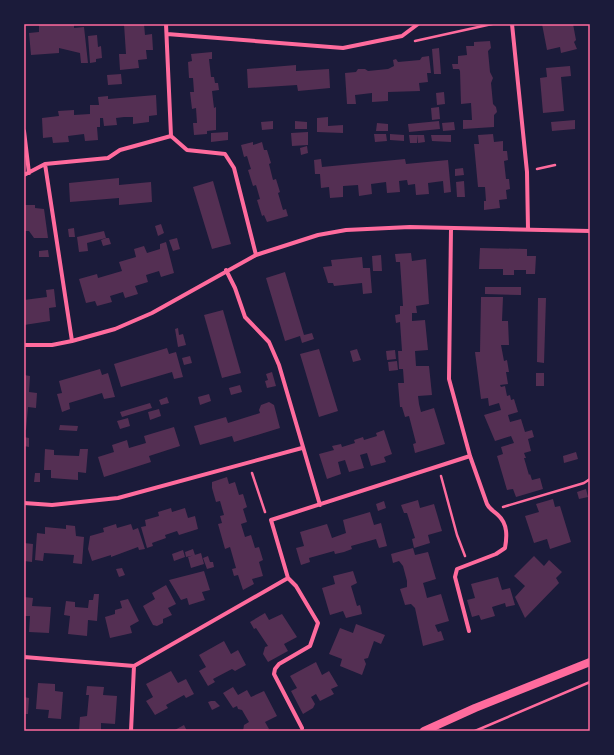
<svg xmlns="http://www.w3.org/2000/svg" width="614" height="755" viewBox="0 0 614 755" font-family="Overpass,sans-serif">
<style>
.building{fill:#542f53}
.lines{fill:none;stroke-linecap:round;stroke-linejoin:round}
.path{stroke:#ff6b9d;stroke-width:2.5}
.minor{stroke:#ff6b9d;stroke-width:4}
.secondary{stroke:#ff6b9d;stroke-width:8}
.neatline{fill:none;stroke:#ff6b9d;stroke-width:1.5}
</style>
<rect width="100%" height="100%" fill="#1b1b3a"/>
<!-- building -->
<path class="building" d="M 74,24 L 74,28 L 84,27 L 88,63 L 81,63 L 80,53 L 59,48 L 59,53 L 31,55 L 29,33 L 39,32 L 39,25 Z
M 124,24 L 144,24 L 145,35 L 152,34 L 153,50 L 146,50 L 147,59 L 138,60 L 139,68 L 120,70 L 119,54 L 126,54 Z
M 542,24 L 573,24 L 576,40 L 574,42 L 577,49 L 561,53 L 560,47 L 547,50 Z
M 97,35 L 98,47 L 101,46 L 102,58 L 96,59 L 96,62 L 90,63 L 88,36 Z
M 490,41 L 491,48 L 488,51 L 490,72 L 493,78 L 491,83 L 493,104 L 496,107 L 497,112 L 494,115 L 494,127 L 463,129 L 463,120 L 472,120 L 471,103 L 461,104 L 460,71 L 459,69 L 453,69 L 452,64 L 458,64 L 458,56 L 467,55 L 466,46 L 474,46 L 474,42 Z
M 439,48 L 441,74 L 434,74 L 432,49 Z
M 212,52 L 212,59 L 209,59 L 211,77 L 214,77 L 215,83 L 218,83 L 219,90 L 212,91 L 214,108 L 216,107 L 216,130 L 207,131 L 207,134 L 194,135 L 193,123 L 197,123 L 196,108 L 192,109 L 190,92 L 194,92 L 193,78 L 189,78 L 188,62 L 192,61 L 191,54 Z
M 429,56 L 431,73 L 427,73 L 428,82 L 419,83 L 420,91 L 388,92 L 388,101 L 372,102 L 372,93 L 355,95 L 356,104 L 347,104 L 345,73 L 356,72 L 358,69 L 365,69 L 368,71 L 388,69 L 394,66 L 393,60 L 396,59 L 398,62 L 420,60 L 422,57 Z
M 296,65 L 296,71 L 329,69 L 330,88 L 298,91 L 297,85 L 248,88 L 247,69 Z
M 570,66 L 571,76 L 561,77 L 564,111 L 543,113 L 540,78 L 547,77 L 546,68 Z
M 121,74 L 122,84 L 108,85 L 107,75 Z
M 444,92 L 445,104 L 437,105 L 436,93 Z
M 156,95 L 157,115 L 149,116 L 149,122 L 133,124 L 133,117 L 124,117 L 116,118 L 117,125 L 104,126 L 103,118 L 100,118 L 100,127 L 97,127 L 98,140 L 85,141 L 84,134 L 68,136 L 69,142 L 53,143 L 52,137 L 43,138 L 42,118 L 59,116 L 58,111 L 74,110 L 74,115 L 90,114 L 90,105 L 99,105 L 98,97 L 108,96 L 108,99 Z
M 439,107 L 440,119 L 432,120 L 431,108 Z
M 328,117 L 328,126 L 343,125 L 343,133 L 317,132 L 317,118 Z
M 575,120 L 575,129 L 552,131 L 551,122 Z
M 273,121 L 273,129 L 262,130 L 261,122 Z
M 295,121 L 307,122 L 307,129 L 295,129 Z
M 439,121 L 440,129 L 409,132 L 408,124 Z
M 454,122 L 455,130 L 443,131 L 442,123 Z
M 377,123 L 388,124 L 388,131 L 376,131 Z
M 228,132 L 228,140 L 211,142 L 211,133 Z
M 308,132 L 308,145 L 292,146 L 291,133 Z
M 374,134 L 386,134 L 387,141 L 375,142 Z
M 390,134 L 404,135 L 404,141 L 390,140 Z
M 493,134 L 494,142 L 503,141 L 503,151 L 507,151 L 508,160 L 504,161 L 506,179 L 509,179 L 510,189 L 506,190 L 507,199 L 499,200 L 500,208 L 484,210 L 484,201 L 486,201 L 485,187 L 478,187 L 474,144 L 479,144 L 478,135 Z
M 409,135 L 417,135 L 417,143 L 410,143 Z
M 417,135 L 424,135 L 425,142 L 418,143 Z
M 431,135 L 451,135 L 451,142 L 432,141 Z
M 253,142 L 253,145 L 262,142 L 264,150 L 267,150 L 271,163 L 269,164 L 273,180 L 276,179 L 280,192 L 278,193 L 283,210 L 286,209 L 288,216 L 267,222 L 264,215 L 262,216 L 257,200 L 260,199 L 256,185 L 253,186 L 248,170 L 251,169 L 249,163 L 247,156 L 244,157 L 241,145 Z
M 307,146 L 308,153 L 301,155 L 300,148 Z
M 321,159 L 322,167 L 405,159 L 406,164 L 448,160 L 451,192 L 444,193 L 443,181 L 428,183 L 429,194 L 416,195 L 415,184 L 408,185 L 407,180 L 399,181 L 400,192 L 387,193 L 386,182 L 371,184 L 372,194 L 359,196 L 358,185 L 343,186 L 343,197 L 330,198 L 329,187 L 321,188 L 320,174 L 315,174 L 314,160 Z
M 463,168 L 464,175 L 455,176 L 455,169 Z
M 119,178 L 119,185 L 151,182 L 152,202 L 119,205 L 119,198 L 70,202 L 69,183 Z
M 213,181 L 231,244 L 212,249 L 193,187 Z
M 464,181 L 465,197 L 457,197 L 456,182 Z
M 24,205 L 35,205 L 35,208 L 44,209 L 48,238 L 34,238 L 29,231 L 24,231 Z
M 161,224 L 164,233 L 158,236 L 155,226 Z
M 74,228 L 75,237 L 69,237 L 68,229 Z
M 104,231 L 106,238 L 87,243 L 88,251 L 79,252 L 77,237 Z
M 106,238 L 109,238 L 111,244 L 103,246 L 101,240 Z
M 177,238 L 180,249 L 173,251 L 169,240 Z
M 166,242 L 174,273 L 161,277 L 159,271 L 146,275 L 148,282 L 135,286 L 138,294 L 125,298 L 123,292 L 110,296 L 112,302 L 97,306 L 95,301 L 86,303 L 79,279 L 97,274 L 98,278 L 122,271 L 119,262 L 136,257 L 134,249 L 144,246 L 147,253 L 160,249 L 160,244 Z
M 480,248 L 527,249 L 527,256 L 536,256 L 535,274 L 526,274 L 526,270 L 514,270 L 514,275 L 503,275 L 503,269 L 479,269 Z
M 48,250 L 49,257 L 39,257 L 39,251 Z
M 411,253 L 412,261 L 426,259 L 429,304 L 416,306 L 417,313 L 412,313 L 412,321 L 425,320 L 428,350 L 415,351 L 416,366 L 429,366 L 432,395 L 418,396 L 419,404 L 421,412 L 434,408 L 445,444 L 415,453 L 413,444 L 416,443 L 409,416 L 405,417 L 402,407 L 400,407 L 398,383 L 404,383 L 403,369 L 399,369 L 398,351 L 402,351 L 400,322 L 396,323 L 395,315 L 400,314 L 400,306 L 403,306 L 400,262 L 396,262 L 395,254 Z
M 381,255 L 382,271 L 373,271 L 372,256 Z
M 362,257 L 363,268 L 370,268 L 372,293 L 363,294 L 362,283 L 334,286 L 333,283 L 328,283 L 323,267 L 332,266 L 331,260 Z
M 285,272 L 304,335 L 312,333 L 314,339 L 302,343 L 300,336 L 285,341 L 266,278 Z
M 485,287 L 521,287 L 521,295 L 485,294 Z
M 54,289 L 56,307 L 49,308 L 50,321 L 24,325 L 24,300 L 47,297 L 46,290 Z
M 481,297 L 503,297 L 502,321 L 508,321 L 509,345 L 501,345 L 504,361 L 507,360 L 509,372 L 506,372 L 508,384 L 500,385 L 501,387 L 505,386 L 507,396 L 510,395 L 511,400 L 514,399 L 518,412 L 508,415 L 510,422 L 521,419 L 525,432 L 532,430 L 534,437 L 528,439 L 531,451 L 524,453 L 526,458 L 524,458 L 529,475 L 530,474 L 532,480 L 540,478 L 543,489 L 516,497 L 513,489 L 507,490 L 497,456 L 503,454 L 501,447 L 514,443 L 511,436 L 495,441 L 484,415 L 501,410 L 499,403 L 489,406 L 488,398 L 481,399 L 475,352 L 480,352 Z
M 538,298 L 546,298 L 544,363 L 537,362 Z
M 223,310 L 241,373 L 222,378 L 204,315 Z
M 178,328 L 179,335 L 183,334 L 186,345 L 178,347 L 175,329 Z
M 167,348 L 169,354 L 176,352 L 183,377 L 174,379 L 172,372 L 121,387 L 114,364 Z
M 319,349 L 338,411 L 319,417 L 300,354 Z
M 357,349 L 361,360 L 353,362 L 350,351 Z
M 395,350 L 396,359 L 387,360 L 386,351 Z
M 190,356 L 192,363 L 184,365 L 182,358 Z
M 397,361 L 398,370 L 389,371 L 388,362 Z
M 100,369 L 102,375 L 108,373 L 115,397 L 104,399 L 102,393 L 69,403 L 70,409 L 62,412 L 57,394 L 62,393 L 59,381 Z
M 272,372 L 276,386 L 267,388 L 265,381 L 268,380 L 266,374 Z
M 536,373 L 544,373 L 544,386 L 536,386 Z
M 24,375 L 30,376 L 29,392 L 37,393 L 36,408 L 28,407 L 26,430 L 24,430 Z
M 240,385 L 242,392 L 231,395 L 229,388 Z
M 209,394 L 211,401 L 200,405 L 198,397 Z
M 167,397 L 169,403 L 161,405 L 159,400 Z
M 269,402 L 274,405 L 280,428 L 234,442 L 232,436 L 200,445 L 194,426 L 226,417 L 228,423 L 260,413 L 259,410 L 261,405 Z
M 150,403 L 152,408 L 122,417 L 120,412 Z
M 159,409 L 161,416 L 150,420 L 148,412 Z
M 128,418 L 130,426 L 120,429 L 117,421 Z
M 60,425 L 78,426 L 77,431 L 59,430 Z
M 174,427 L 180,446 L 149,456 L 151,462 L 104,477 L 98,457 L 114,452 L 112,445 L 127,440 L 129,448 L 146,443 L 144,436 Z
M 384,430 L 392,454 L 384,457 L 386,462 L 371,466 L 367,453 L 360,455 L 364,468 L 349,472 L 345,460 L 338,462 L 341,474 L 327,479 L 319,454 L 334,450 L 332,446 L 341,444 L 342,447 L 355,443 L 354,440 L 363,437 L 364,440 L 377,436 L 376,433 Z
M 24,437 L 29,438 L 29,447 L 24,446 Z
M 45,449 L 54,450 L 54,455 L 79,456 L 80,449 L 88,449 L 86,473 L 78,472 L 78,480 L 51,478 L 51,470 L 44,470 Z
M 576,452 L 578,459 L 564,463 L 563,456 Z
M 35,473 L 40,473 L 40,482 L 34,482 Z
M 227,477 L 229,484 L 235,482 L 239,495 L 243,494 L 247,507 L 243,509 L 247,522 L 241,524 L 245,537 L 251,535 L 255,548 L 259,547 L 263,560 L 259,562 L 263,576 L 252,579 L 254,584 L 243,590 L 238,575 L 234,576 L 232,569 L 236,568 L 230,547 L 225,549 L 218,524 L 222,523 L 220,516 L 224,515 L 220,501 L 216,502 L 212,488 L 212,482 Z
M 586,489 L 588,497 L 579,499 L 577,492 Z
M 553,499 L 555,507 L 560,506 L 571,542 L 550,549 L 547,539 L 534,543 L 525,516 L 539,512 L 536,504 Z
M 418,500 L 420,508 L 434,504 L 442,531 L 428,535 L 430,543 L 414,548 L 412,539 L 415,538 L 407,513 L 404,513 L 401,505 Z
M 384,501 L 386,508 L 378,511 L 376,504 Z
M 171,508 L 172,512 L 185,508 L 188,518 L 195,516 L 198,529 L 179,535 L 177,531 L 165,535 L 166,538 L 152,543 L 153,546 L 147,548 L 141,527 L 146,526 L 145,520 L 159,516 L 158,512 Z
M 370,512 L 374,525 L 381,523 L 387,546 L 379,548 L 376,539 L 351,546 L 352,549 L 344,552 L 335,554 L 334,551 L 309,558 L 310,562 L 301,565 L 296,548 L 304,546 L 300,532 L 327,524 L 332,538 L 346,533 L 343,520 Z
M 116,524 L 117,528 L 131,524 L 133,530 L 138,528 L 145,549 L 139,550 L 138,547 L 111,557 L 111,555 L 92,561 L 88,549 L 90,536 L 104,532 L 103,528 Z
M 66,525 L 75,526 L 76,536 L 84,537 L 82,564 L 73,563 L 74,555 L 44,553 L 43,561 L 35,560 L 37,533 L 45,534 L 45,527 L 66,529 Z
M 24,543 L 33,544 L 32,562 L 24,561 Z
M 413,548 L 415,555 L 428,552 L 436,579 L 423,583 L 425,590 L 427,598 L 441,594 L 449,621 L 435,625 L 438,632 L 441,631 L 444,640 L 423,646 L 415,608 L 411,604 L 405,605 L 400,589 L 407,587 L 407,581 L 403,566 L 399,561 L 393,563 L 391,554 Z
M 193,549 L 195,555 L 186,557 L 185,552 Z
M 183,550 L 185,557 L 174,561 L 172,554 Z
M 201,553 L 204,564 L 191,568 L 188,557 Z
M 208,556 L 210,562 L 213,562 L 214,567 L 207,569 L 203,558 Z
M 534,556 L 544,566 L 549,560 L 562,572 L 556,578 L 559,583 L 525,618 L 515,597 L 525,586 L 514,576 Z
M 122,568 L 125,575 L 119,577 L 116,569 Z
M 204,571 L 210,590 L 202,592 L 205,600 L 189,605 L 187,598 L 181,600 L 169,580 Z
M 353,571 L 357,583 L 351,586 L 357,606 L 360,605 L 362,614 L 346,618 L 343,611 L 330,615 L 322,588 L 335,584 L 333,576 Z
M 498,577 L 502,590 L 510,588 L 515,605 L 506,607 L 505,603 L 492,607 L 495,616 L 481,620 L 479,615 L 472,617 L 467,600 L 475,598 L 471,584 Z
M 166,585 L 176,604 L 168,608 L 172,615 L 163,619 L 163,623 L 157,626 L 153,625 L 143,606 L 155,599 L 152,593 Z
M 94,594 L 99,594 L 97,621 L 88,620 L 87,636 L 68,634 L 70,616 L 64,615 L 66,601 L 75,602 L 75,607 L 88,608 L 89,600 L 93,600 Z
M 24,597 L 33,598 L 32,606 L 51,607 L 49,633 L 29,632 L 30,616 L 24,616 Z
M 128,599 L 139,621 L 130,626 L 132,633 L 110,638 L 105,617 L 115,614 L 115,610 L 122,608 L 120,601 Z
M 265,613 L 269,620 L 282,614 L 297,637 L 284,644 L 288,651 L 268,662 L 263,654 L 265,647 L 268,646 L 256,628 L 254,629 L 250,622 Z
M 356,624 L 385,635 L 381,644 L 374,641 L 368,658 L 364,659 L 366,664 L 362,675 L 340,666 L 342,659 L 329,654 L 340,628 L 353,633 Z
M 224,641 L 231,654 L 238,650 L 246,665 L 235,671 L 232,669 L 213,679 L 215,682 L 208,686 L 199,671 L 206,667 L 199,655 Z
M 316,662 L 322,675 L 329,671 L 338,686 L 331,689 L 334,694 L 320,701 L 316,694 L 311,697 L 315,704 L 313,708 L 303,714 L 291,691 L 297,688 L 290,676 Z
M 171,671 L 178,683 L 186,679 L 194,694 L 186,698 L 184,695 L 166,705 L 168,708 L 155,715 L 146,701 L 153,697 L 146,684 Z
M 38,683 L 55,684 L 55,691 L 63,692 L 61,719 L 48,718 L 49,710 L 36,709 Z
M 87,686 L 104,687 L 103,695 L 117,696 L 115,724 L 101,723 L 101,731 L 79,731 L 80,717 L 87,716 L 89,695 L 86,695 Z
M 233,687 L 238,695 L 247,690 L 251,697 L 264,691 L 277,716 L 265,722 L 269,729 L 265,731 L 243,731 L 244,725 L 249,722 L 242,710 L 238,709 L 237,706 L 233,708 L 223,693 Z
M 24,697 L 29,698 L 28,714 L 24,714 Z
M 211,701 L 215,701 L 220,706 L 212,710 L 208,702 Z
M 184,725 L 187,731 L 173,731 Z"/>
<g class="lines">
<!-- path -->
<path class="path" d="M 415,41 L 492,24
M 537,169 L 555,165
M 252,473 L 265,512
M 441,476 L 457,535 L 465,556
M 503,507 L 584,483 L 590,479
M 475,731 L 590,682"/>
<!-- minor -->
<path class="minor" d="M 166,24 L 171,136 L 187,150 L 225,154 L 234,168 L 256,255
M 512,24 L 527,172 L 528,229
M 167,34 L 343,48 L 402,36 L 418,24
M 24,131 L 29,173
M 45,164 L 72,341
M 24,175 L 45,164 L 108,158 L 120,150 L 171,136
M 451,229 L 449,379 L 470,456 L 487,504 C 490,510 494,511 498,515 C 508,524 507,537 505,548 L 496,554 L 457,569 L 455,577 L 469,631
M 226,270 L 235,288 L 245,317 L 269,342 L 279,365 L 320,505
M 24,345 L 52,345 L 72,341 L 115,329 L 152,313 L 256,255 L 318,235 L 346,230 L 410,227 L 590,231
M 24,503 L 52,505 L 118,498 L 302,448
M 24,657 L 134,666 L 288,578
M 302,728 L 274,674 L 275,669 L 279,664 L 310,646 L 318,623 L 296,586 L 288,578 L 271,520 L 470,456
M 131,731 L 134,666"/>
<!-- secondary -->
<path class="secondary" d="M 424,731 L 475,708 L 590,662"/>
</g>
<!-- border -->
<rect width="614" height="755" fill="none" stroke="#1b1b3a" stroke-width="50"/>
<rect x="25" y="25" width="564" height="705" class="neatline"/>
</svg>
